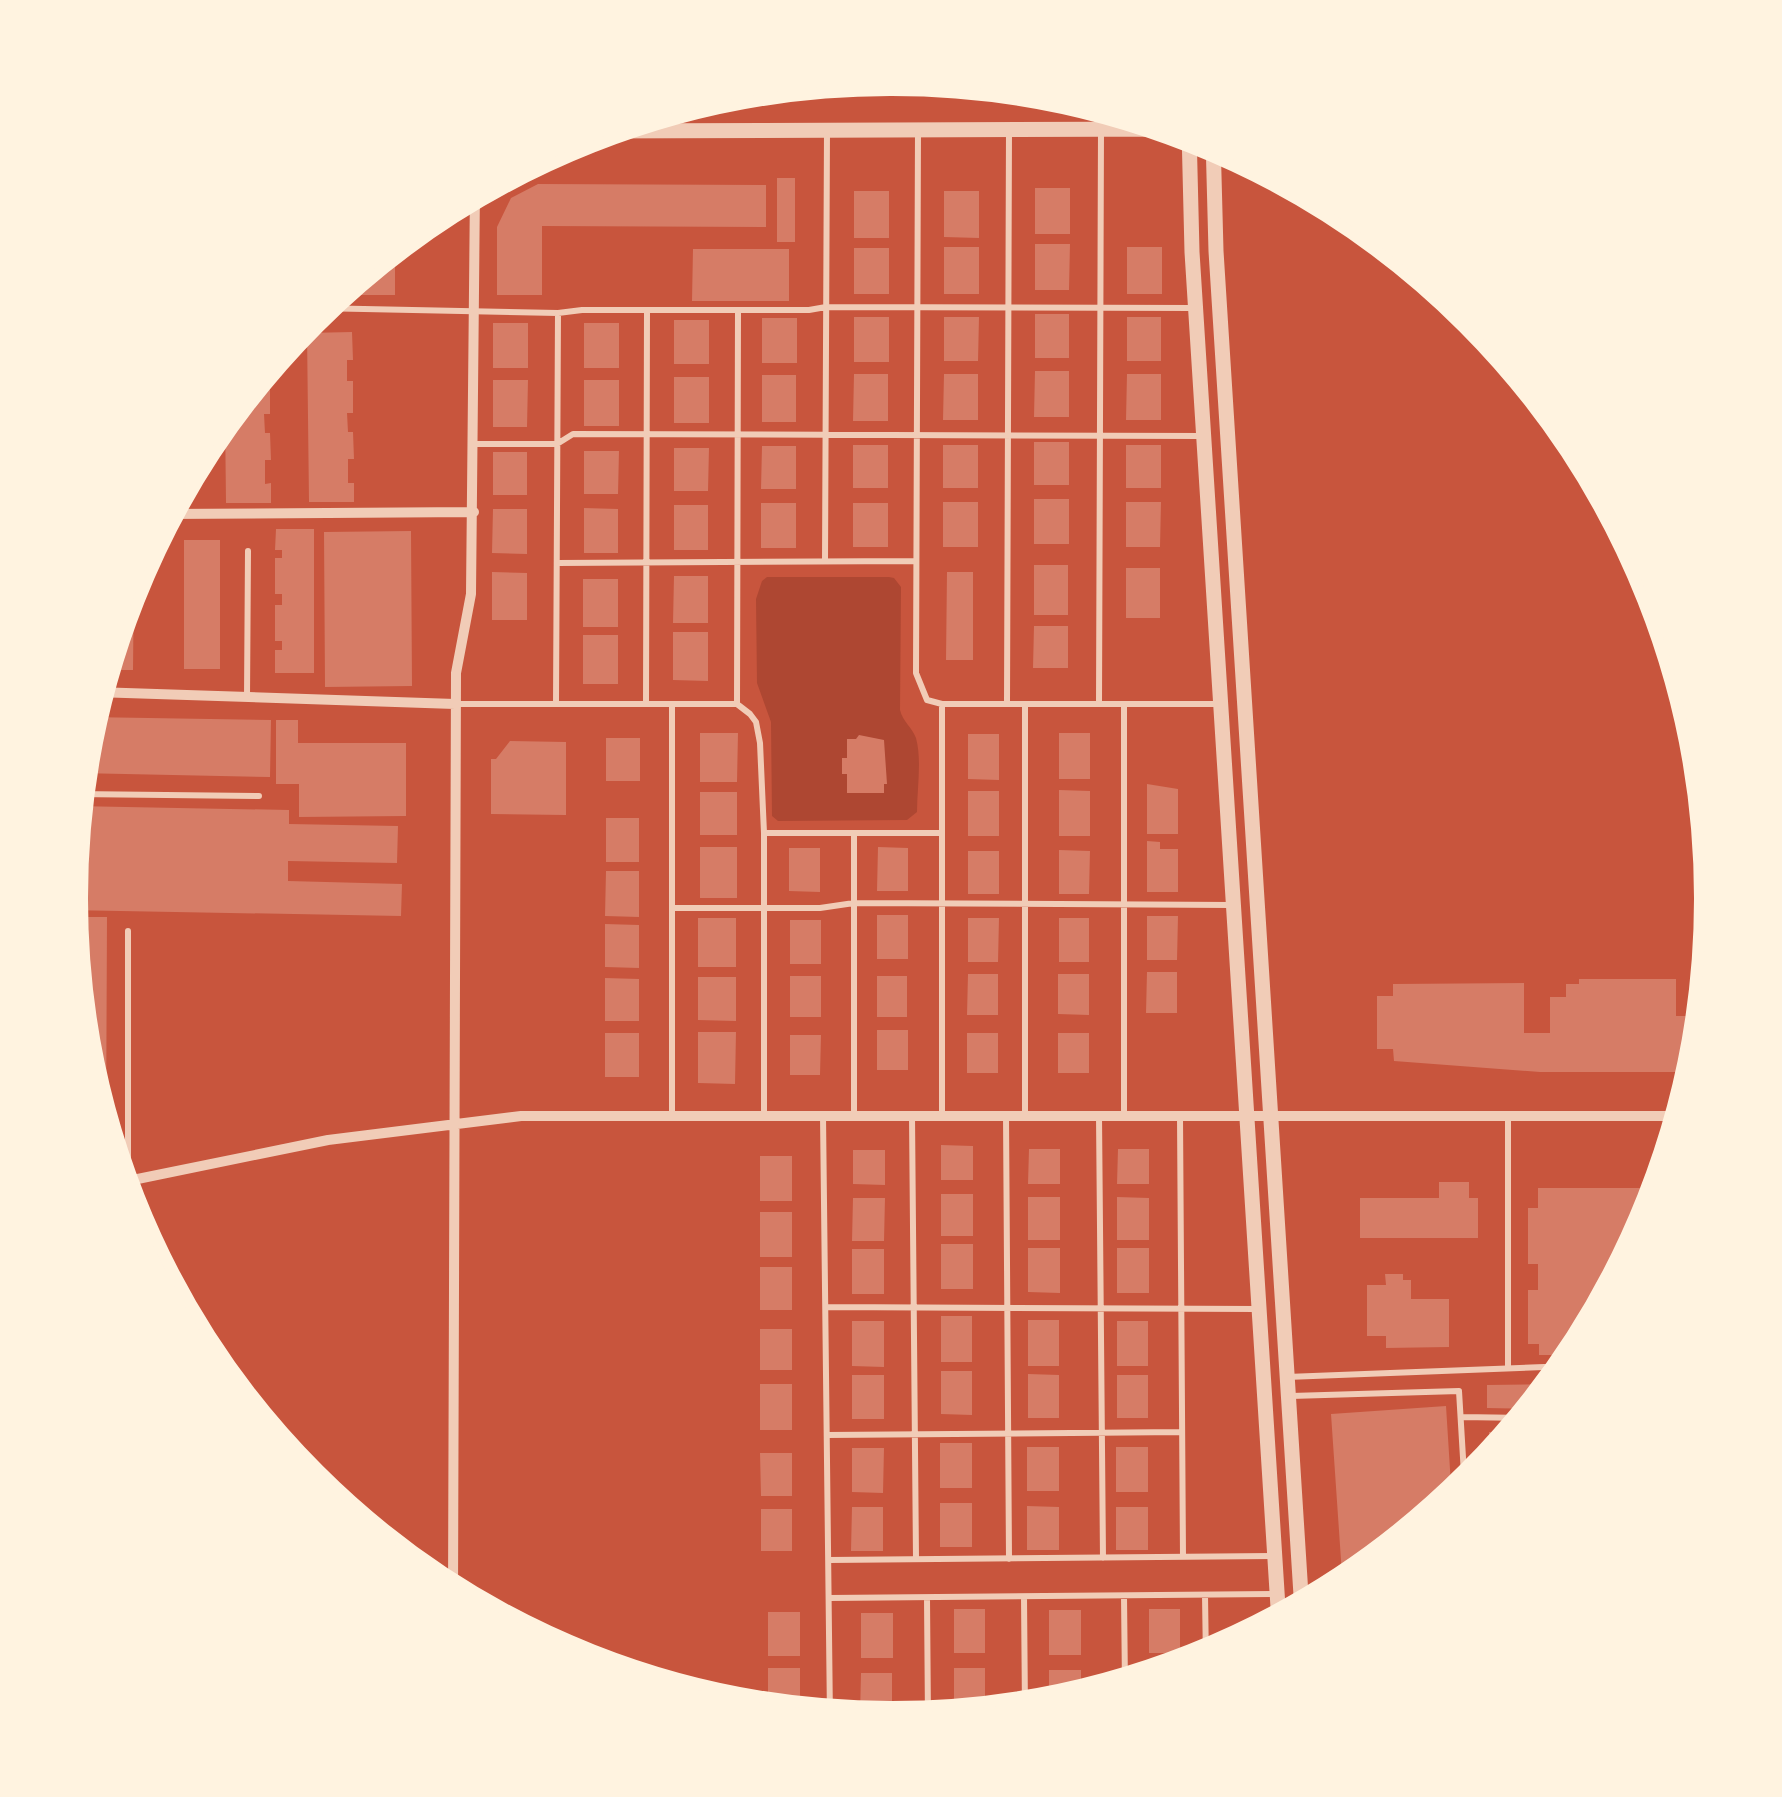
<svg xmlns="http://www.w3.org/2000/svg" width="1782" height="1797" viewBox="0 0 1782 1797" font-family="'DejaVu Sans',sans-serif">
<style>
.green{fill:#ae4732}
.building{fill:#d67c66}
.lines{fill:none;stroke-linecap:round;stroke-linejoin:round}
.service{stroke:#f1ccb7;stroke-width:6}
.minor{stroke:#f1ccb7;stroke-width:10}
.tertiary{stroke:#f1ccb7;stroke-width:15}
.rim{fill:none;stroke:#fff3e0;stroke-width:12}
</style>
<rect width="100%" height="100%" fill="#c8553d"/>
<!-- green -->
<path class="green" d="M 767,577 L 889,577 L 894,578 L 901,587 L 900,710 C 903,722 912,727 916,738 C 922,760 917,789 917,812 L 907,820 L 778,821 L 772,816 L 771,722 L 757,683 L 756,599 L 762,581 Z"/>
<!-- building -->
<path class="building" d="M 777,178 L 795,178 L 795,242 L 777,242 Z
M 538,184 L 766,185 L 766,227 L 542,226 L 542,295 L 497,295 L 497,227 L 511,198 Z
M 1035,188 L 1070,188 L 1070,234 L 1035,234 Z
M 854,191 L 889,191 L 889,238 L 854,238 Z
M 944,191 L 979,191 L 979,238 L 944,237 Z
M 395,242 L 395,295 L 331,295 L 364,268 Z
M 1035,244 L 1070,244 L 1069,290 L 1035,290 Z
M 944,247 L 979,247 L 979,294 L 944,294 Z
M 1127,247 L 1162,247 L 1162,294 L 1127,294 Z
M 854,248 L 889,248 L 889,294 L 854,294 Z
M 693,249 L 789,249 L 789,301 L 692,301 Z
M 1035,314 L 1069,314 L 1069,358 L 1035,358 Z
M 854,317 L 889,317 L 889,362 L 854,362 Z
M 944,317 L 979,317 L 978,361 L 944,361 Z
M 1127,317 L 1161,317 L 1161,361 L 1127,361 Z
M 762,318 L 797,318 L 797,363 L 762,363 Z
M 674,320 L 709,320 L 709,364 L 674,364 Z
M 493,323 L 528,323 L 528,368 L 493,368 Z
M 584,323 L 619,323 L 619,368 L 584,368 Z
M 352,332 L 353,360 L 347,360 L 347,381 L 353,381 L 353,413 L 347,413 L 348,432 L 353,432 L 354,459 L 348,459 L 348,483 L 354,483 L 354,502 L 309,502 L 307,333 Z
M 264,367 L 264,382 L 270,382 L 270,414 L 264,414 L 265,433 L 270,433 L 271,460 L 265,460 L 265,484 L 271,483 L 271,503 L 226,503 L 225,414 Z
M 1035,371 L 1069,371 L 1069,417 L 1034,417 Z
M 854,374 L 888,374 L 888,421 L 853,421 Z
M 944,374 L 978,374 L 978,420 L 943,420 Z
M 1127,374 L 1161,374 L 1161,420 L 1126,420 Z
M 762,375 L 796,375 L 796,422 L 762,422 Z
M 674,377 L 709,377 L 709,423 L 674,423 Z
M 493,380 L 528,380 L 527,427 L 493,427 Z
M 584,380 L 619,380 L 619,426 L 584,426 Z
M 1034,442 L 1069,442 L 1069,485 L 1034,485 Z
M 853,445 L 888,445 L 888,488 L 853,488 Z
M 943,445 L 978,445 L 978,488 L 943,488 Z
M 1126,445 L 1161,445 L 1161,488 L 1126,488 Z
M 762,446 L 796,446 L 796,489 L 761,489 Z
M 674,448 L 709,448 L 708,491 L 674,491 Z
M 584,451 L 619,451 L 618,494 L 584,494 Z
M 493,452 L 527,452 L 527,495 L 493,495 Z
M 188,470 L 188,501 L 172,501 Z
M 1034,499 L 1069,499 L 1069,544 L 1034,544 Z
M 943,502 L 978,502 L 978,547 L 943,547 Z
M 1126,502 L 1161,502 L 1160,547 L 1126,547 Z
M 761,503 L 796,503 L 796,548 L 761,548 Z
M 853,503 L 888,503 L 888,547 L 853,547 Z
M 674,505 L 708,505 L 708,550 L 674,550 Z
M 584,508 L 618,509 L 618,553 L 584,553 Z
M 493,509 L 527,509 L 527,554 L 492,553 Z
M 276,529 L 314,529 L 314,673 L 275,673 L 275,650 L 282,650 L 282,641 L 275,641 L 275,605 L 282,605 L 282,594 L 275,594 L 275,558 L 282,558 L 282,550 L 275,550 Z
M 411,531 L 412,686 L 325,687 L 324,532 Z
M 184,540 L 220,540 L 220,669 L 184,669 Z
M 1034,565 L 1068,565 L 1068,615 L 1034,615 Z
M 1126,568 L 1160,568 L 1160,618 L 1126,618 Z
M 134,571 L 133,670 L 101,670 L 128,582 Z
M 492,572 L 527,573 L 527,620 L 492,620 Z
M 947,572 L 973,572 L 973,660 L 946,660 Z
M 674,576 L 708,576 L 708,623 L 673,623 Z
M 583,579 L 618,579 L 618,627 L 583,627 Z
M 1034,626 L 1068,626 L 1068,668 L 1033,668 Z
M 673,632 L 708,632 L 708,681 L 673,680 Z
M 583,635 L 618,635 L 618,684 L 583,684 Z
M 87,717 L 271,720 L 270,777 L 77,773 L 81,737 Z
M 276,720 L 298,720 L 298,743 L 406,743 L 406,816 L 299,817 L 299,784 L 276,784 Z
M 700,733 L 738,733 L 737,782 L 700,782 Z
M 1059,733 L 1090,733 L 1090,779 L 1059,779 Z
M 968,734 L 999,734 L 999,780 L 968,779 Z
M 859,735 L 884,740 L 887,784 L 884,784 L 884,793 L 847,793 L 847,774 L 842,774 L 842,758 L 847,758 L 847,739 L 856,739 Z
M 606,738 L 640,738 L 640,781 L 606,781 Z
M 510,741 L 566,742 L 566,815 L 491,814 L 491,759 L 496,759 Z
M 1147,784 L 1178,789 L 1178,834 L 1147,834 Z
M 1059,790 L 1090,791 L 1090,836 L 1059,836 Z
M 968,791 L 999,791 L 999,836 L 968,836 Z
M 700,792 L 737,792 L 737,835 L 700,835 Z
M 74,806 L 289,810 L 289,824 L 398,826 L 397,863 L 288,861 L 288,881 L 402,884 L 401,916 L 66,910 Z
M 606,818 L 639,818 L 639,862 L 606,862 Z
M 1147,841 L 1160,842 L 1160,849 L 1178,849 L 1178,892 L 1147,892 Z
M 700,847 L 737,847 L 737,898 L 700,898 Z
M 878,847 L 908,848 L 908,891 L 877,891 Z
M 789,848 L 820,848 L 820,892 L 789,891 Z
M 1059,850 L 1090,851 L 1089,894 L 1059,894 Z
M 968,851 L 999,851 L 999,894 L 968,894 Z
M 606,871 L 639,871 L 639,917 L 605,916 Z
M 877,915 L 908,915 L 908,959 L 877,959 Z
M 1147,916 L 1178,916 L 1177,960 L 1147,960 Z
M 74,917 L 107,917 L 106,1142 L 81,1059 L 74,986 Z
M 698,918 L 736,918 L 736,967 L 698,967 Z
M 968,918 L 999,918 L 998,962 L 968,962 Z
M 1059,918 L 1089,918 L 1089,962 L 1059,962 Z
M 790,920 L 821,920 L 821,964 L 790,964 Z
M 605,924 L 639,925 L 639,968 L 605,967 Z
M 1147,972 L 1177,972 L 1177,1013 L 1146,1013 Z
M 968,974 L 998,974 L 998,1015 L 967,1015 Z
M 1058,974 L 1089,974 L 1089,1015 L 1058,1014 Z
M 790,976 L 821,976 L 821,1017 L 790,1017 Z
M 877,976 L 907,976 L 907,1017 L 877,1017 Z
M 698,977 L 736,977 L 736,1021 L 698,1020 Z
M 605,978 L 639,979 L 639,1021 L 605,1021 Z
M 1579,979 L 1676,979 L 1676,1016 L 1705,1016 L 1698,1072 L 1540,1072 L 1394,1061 L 1393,1049 L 1377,1049 L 1377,996 L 1393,996 L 1393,984 L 1524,983 L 1524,1033 L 1550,1033 L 1550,997 L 1566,997 L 1566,984 L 1579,984 Z
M 877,1030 L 908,1030 L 908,1070 L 877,1070 Z
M 698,1032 L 736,1032 L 735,1084 L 698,1083 Z
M 605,1033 L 639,1033 L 639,1077 L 605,1077 Z
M 967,1033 L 998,1033 L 998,1073 L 967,1073 Z
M 1058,1033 L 1089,1033 L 1089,1073 L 1058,1073 Z
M 790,1035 L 821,1035 L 820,1075 L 790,1075 Z
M 941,1145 L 973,1146 L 973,1180 L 941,1180 Z
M 1029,1149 L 1060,1149 L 1060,1184 L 1028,1184 Z
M 1118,1149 L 1149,1149 L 1149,1184 L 1117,1184 Z
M 853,1150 L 885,1150 L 885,1185 L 853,1184 Z
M 760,1156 L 792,1156 L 792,1201 L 760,1201 Z
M 1439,1182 L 1469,1182 L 1469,1198 L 1478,1198 L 1478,1238 L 1360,1238 L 1360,1198 L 1439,1198 Z
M 1538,1188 L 1662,1188 L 1654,1215 L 1586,1342 L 1562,1345 L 1562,1355 L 1539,1355 L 1539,1344 L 1528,1344 L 1528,1290 L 1538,1290 L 1538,1264 L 1528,1264 L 1528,1208 L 1538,1208 Z
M 941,1194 L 973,1194 L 973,1236 L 941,1236 Z
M 1028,1197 L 1060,1197 L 1060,1240 L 1028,1240 Z
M 1117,1197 L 1149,1198 L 1149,1240 L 1117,1240 Z
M 853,1198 L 885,1198 L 884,1241 L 852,1241 Z
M 760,1212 L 792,1212 L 792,1257 L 760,1257 Z
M 941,1244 L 973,1244 L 973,1289 L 941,1289 Z
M 1028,1248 L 1060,1248 L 1060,1293 L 1028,1292 Z
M 1117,1248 L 1149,1248 L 1149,1293 L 1117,1293 Z
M 852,1249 L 884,1249 L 884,1294 L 852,1294 Z
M 760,1267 L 792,1267 L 792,1310 L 760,1310 Z
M 1385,1274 L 1403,1274 L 1403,1280 L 1411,1280 L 1411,1299 L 1449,1299 L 1449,1347 L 1386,1348 L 1386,1336 L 1367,1336 L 1367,1285 L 1386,1285 Z
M 941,1316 L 972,1316 L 972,1362 L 941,1362 Z
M 1028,1320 L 1059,1320 L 1059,1366 L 1028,1366 Z
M 852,1321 L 884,1321 L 884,1367 L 852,1366 Z
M 1117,1321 L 1148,1321 L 1148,1366 L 1117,1366 Z
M 760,1329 L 792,1329 L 792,1370 L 760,1370 Z
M 941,1371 L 972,1371 L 972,1415 L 941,1414 Z
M 1028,1374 L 1059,1375 L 1059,1418 L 1028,1418 Z
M 852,1375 L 884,1375 L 884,1419 L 852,1419 Z
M 1117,1375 L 1148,1375 L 1148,1418 L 1117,1418 Z
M 760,1384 L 792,1384 L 792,1430 L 760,1430 Z
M 1556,1384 L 1536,1409 L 1487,1408 L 1487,1385 Z
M 1446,1406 L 1452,1501 L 1343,1589 L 1331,1414 Z
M 1489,1432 L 1516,1432 L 1489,1466 Z
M 940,1443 L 972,1443 L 972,1488 L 940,1488 Z
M 1027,1447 L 1059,1447 L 1059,1491 L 1027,1491 Z
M 1116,1447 L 1148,1447 L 1148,1492 L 1116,1492 Z
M 852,1448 L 884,1448 L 883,1493 L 852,1492 Z
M 760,1453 L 792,1453 L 792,1496 L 761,1496 Z
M 940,1503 L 972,1503 L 972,1547 L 940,1547 Z
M 1027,1506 L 1059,1507 L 1059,1550 L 1027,1550 Z
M 852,1507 L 883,1507 L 883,1551 L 851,1551 Z
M 1116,1507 L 1148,1507 L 1148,1550 L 1116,1550 Z
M 761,1509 L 792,1509 L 792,1551 L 761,1551 Z
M 954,1609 L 985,1609 L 985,1653 L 954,1653 Z
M 1149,1609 L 1180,1609 L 1180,1653 L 1149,1653 Z
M 1049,1610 L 1081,1610 L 1081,1655 L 1049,1655 Z
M 768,1612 L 800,1612 L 800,1656 L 768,1656 Z
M 861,1613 L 893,1613 L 893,1658 L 861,1658 Z
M 768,1668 L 800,1668 L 800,1710 L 768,1710 Z
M 954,1668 L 985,1668 L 985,1712 L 954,1712 Z
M 1149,1668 L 1181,1669 L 1149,1679 Z
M 1049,1670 L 1081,1670 L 1081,1700 L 1049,1709 Z
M 861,1673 L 892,1673 L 892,1717 L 860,1716 Z"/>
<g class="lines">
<!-- service -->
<path class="service" d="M 918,131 L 916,673 L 927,700 L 942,704 L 1217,704
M 315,308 L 558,313 L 582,310 L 809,310 L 826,307 L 1194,308
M 474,444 L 557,444 L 573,434 L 1203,436
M 825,561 L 827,131
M 557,563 L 916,561
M 247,697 L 248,551
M 455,704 L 737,704 L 750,714 L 756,722 L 760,743 L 764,833 L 764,1115
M 556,704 L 558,313
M 646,704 L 647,310
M 672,704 L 672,1116
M 737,704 L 738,311
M 942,704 L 942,1115
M 1007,704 L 1009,130
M 1025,704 L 1025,1114
M 1099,704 L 1101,130
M 1124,704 L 1124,1115
M 75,794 L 259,796
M 764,833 L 942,833
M 854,833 L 854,1115
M 672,908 L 820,908 L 854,903 L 1231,905
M 1006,1115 L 1009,1559
M 823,1116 L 830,1719
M 912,1116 L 916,1559
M 1099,1116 L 1103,1558
M 1508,1116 L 1508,1368
M 1180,1117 L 1183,1557
M 128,1181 L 128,931
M 826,1307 L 1257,1309
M 1287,1377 L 1571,1366
M 1291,1396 L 1459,1391 L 1465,1491
M 1461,1417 L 1528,1418
M 827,1435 L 1182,1432
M 829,1560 L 1273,1556
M 1205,1595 L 1206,1662
M 1124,1596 L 1125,1687
M 1024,1597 L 1025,1711
M 829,1598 L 1277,1594
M 927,1598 L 928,1721"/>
<!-- minor -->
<path class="minor" d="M 164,514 L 474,512
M 95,692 L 455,704
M 118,1183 L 328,1140 L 521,1116 L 1684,1116
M 453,1596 L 456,673 L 471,594 L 475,189"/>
<!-- tertiary -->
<path class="tertiary" d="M 809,81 L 965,80
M 1189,130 L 1192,252 L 1279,1623
M 589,131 L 1185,129
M 1213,138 L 1216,251 L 1302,1611"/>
</g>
<!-- crop -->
<path d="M0 0H1782V1797H0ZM890 90H892A808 808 0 0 1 1700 898V899A808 808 0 0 1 892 1707H890A808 808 0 0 1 82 899V898A808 808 0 0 1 890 90Z" fill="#fff3e0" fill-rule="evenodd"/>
<path class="rim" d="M890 90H892A808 808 0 0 1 1700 898V899A808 808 0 0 1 892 1707H890A808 808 0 0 1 82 899V898A808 808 0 0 1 890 90Z"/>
</svg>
